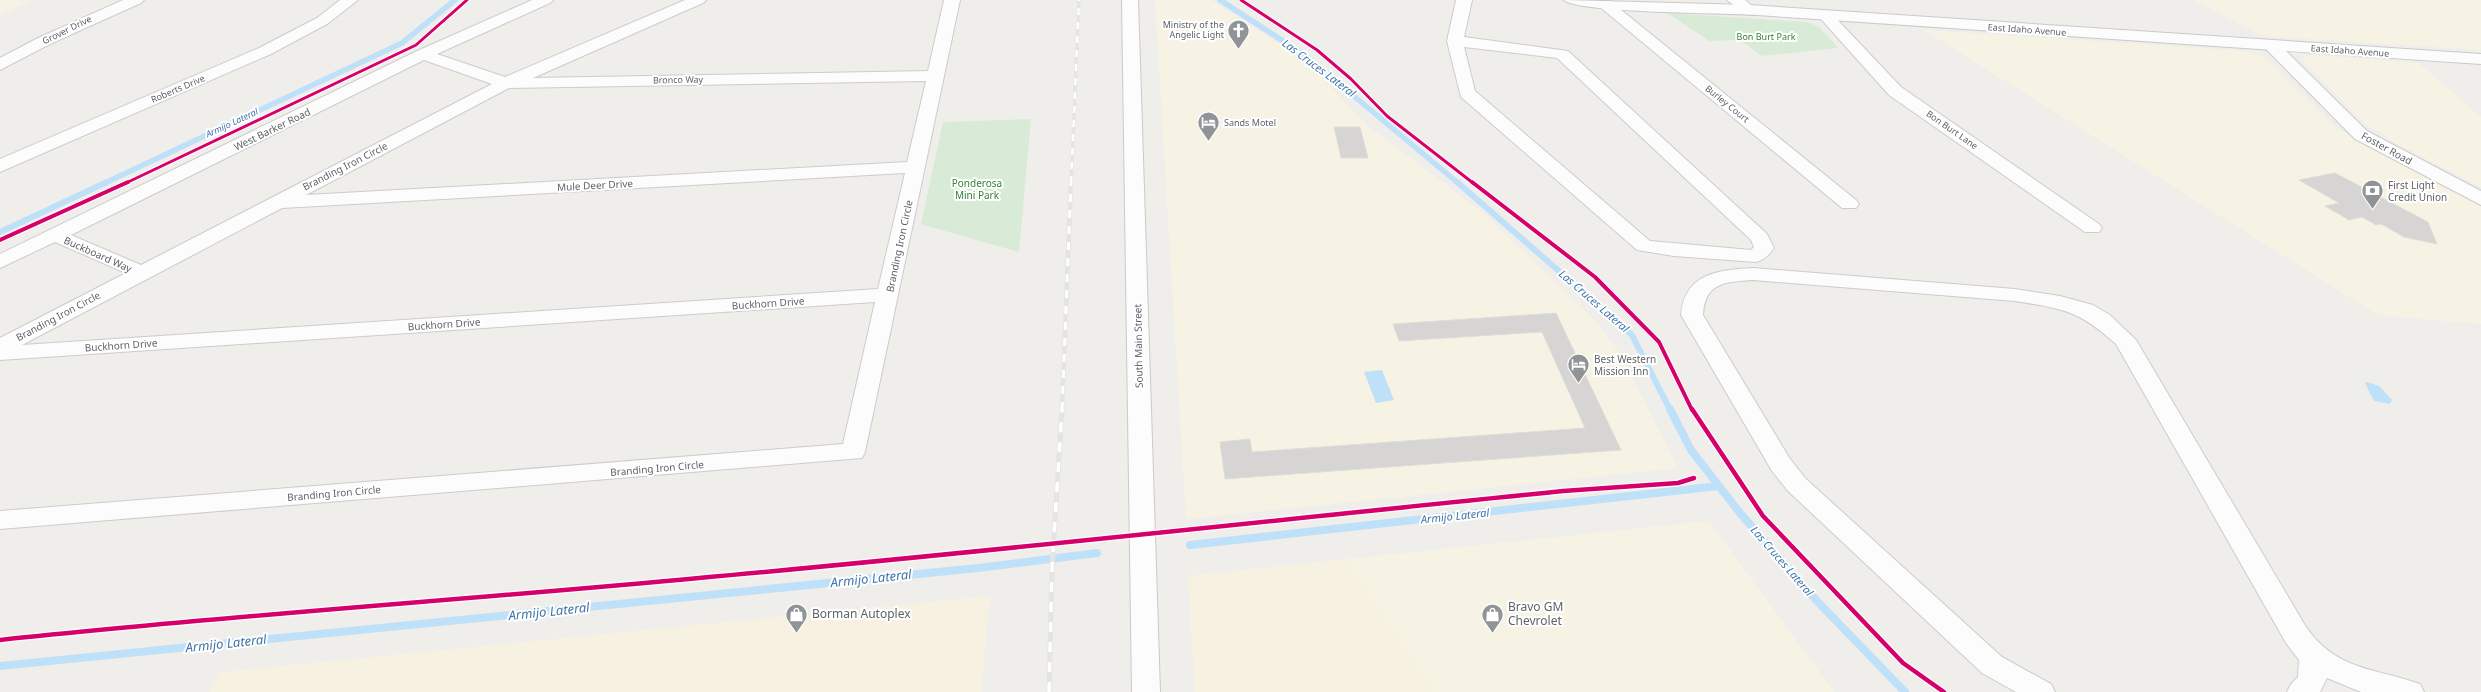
<svg xmlns="http://www.w3.org/2000/svg" width="2481" height="692" viewBox="0 0 2481 692" font-family="'Noto Sans',sans-serif">
<style>
.commercial{fill:#f7f3e4}
.green{fill:#d8ebd6}
.sand{fill:#f6f1e1}
.water{fill:#bfe0f9}
.lines{fill:none;stroke-linecap:round;stroke-linejoin:round}
.stream-far2{stroke:#bfe0f9;stroke-width:5.5}
.stream-far1{stroke:#bfe0f9;stroke-width:6}
.stream{stroke:#bfe0f9;stroke-width:8}
.building{fill:#d6d5d3;stroke:#deddd9}
.street-casing{stroke:#cbcccc;stroke-width:2}
.secondary-casing{stroke:#cacacb;stroke-width:2}
.street{fill:#fdfcfc;fill-rule:evenodd}
.secondary{fill:#fdfcfc;fill-rule:evenodd}
.rail-far2-casing{stroke:#e4e4e4;stroke-width:3.5}
.rail-far1-casing{stroke:#e4e4e4;stroke-width:4.5}
.rail-casing{stroke:#e4e4e4;stroke-width:5}
.rail-far2{stroke:#fff;stroke-width:2.5;stroke-dasharray:7;stroke-linecap:butt}
.rail-far1{stroke:#fff;stroke-width:3;stroke-dasharray:8;stroke-linecap:butt}
.rail{stroke:#fff;stroke-width:3.5;stroke-dasharray:10;stroke-linecap:butt}
.cycleway-far2-casing{stroke:#fff;stroke-width:5}
.cycleway-far1-casing{stroke:#fff;stroke-width:6}
.cycleway-casing{stroke:#fff;stroke-width:7}
.cycleway-far2{stroke:#d6006c;stroke-width:3}
.cycleway-far1{stroke:#d6006c;stroke-width:4}
.cycleway{stroke:#d6006c;stroke-width:4.5}
.labels{text-anchor:middle;stroke-width:4;stroke-linejoin:round;paint-order:stroke}
.far-poi-label{font-size:9px;fill:#5f6368;stroke:#fff;text-anchor:end}
.far-street-label{font-size:9px;fill:#5f6368;stroke:#fff}
.far-park-label{font-size:9px;fill:#348238;stroke:#fff}
.far-water-label{font-size:9px;font-style:italic;fill:#4174aa;stroke:#fff}
.street-label{font-size:10px;fill:#5f6368;stroke:#fff}
.park-label{font-size:10px;fill:#348238;stroke:#fff}
.poi-label{font-size:10px;fill:#5f6368;stroke:#fff;text-anchor:start}
.water-label{font-size:11px;font-style:italic;fill:#4174aa;stroke:#fff}
.near-poi-label{font-size:12px;fill:#5f6368;stroke:#fff;text-anchor:start}
.near-water-label{font-size:13px;font-style:italic;fill:#4174aa;stroke:#fff}
</style>
<rect width="100%" height="100%" fill="#efeeea"/>
<!-- commercial -->
<path class="commercial" d="M 0,0 L 34,0 L 0,15 Z
M 1155,0 L 1211,0 L 1308,63 L 1368,126 L 1488,217 L 1599,325 L 1621,355 L 1678,468 L 1186,519 Z
M 2193,0 L 2481,0 L 2481,50 L 2263,36 Z
M 1924,30 L 2244,51 L 2266,58 L 2337,129 L 2481,207 L 2481,324 L 2378,315 Z
M 2313,55 L 2418,63 L 2481,117 L 2481,187 L 2394,142 L 2366,124 L 2304,62 L 2302,58 L 2305,56 Z
M 1709,521 L 1834,692 L 1195,692 L 1188,576 Z"/>
<!-- green -->
<path class="green" d="M 1667,13 L 1807,22 L 1819,27 L 1838,48 L 1762,56 L 1740,40 L 1709,41 Z
M 1031,119 L 1019,252 L 921,224 L 943,122 Z"/>
<!-- sand -->
<path class="sand" d="M 1348,559 L 1436,692 L 1195,692 L 1188,576 Z
M 990,596 L 981,692 L 209,692 L 221,672 Z"/>
<!-- water -->
<path class="water" d="M 1382,370 L 1394,400 L 1376,403 L 1364,372 Z
M 2367,382 L 2379,386 L 2392,400 L 2390,404 L 2374,401 L 2365,383 Z"/>
<g class="lines">
<!-- stream-far2 -->
<path class="stream-far2" d="M 1220,0 L 1306,56 L 1458,183
M 105,183 L 402,43 L 455,0"/>
<!-- stream-far1 -->
<path class="stream-far1" d="M 1457,182 L 1632,335 L 1670,410
M 0,232 L 107,182"/>
<!-- stream -->
<path class="stream" d="M 1670,409 L 1691,450 L 1740,513 L 1816,600 L 1905,692
M 1190,545 L 1719,486
M 0,666 L 978,568 L 1097,553"/>
</g>
<!-- building -->
<path class="building" d="M 1334,127 L 1360,127 L 1368,158 L 1341,158 Z
M 2335,173 L 2428,222 L 2437,244 L 2404,237 L 2381,224 L 2376,225 L 2362,217 L 2349,220 L 2325,206 L 2339,203 L 2299,180 Z
M 1556,313 L 1621,450 L 1225,479 L 1220,442 L 1250,439 L 1252,452 L 1585,428 L 1542,332 L 1399,341 L 1393,324 Z"/>
<g class="lines">
<defs>
<path id="street" d="M 123,0 L 144,0 L 141,3 L 50,44 L 0,70 L 0,58 L 38,38 Z
M 340,0 L 358,0 L 327,24 L 271,54 L 0,172 L 0,159 L 259,48 L 317,18 Z
M 532,0 L 553,0 L 550,3 L 437,54 L 505,77 L 685,0 L 706,0 L 703,3 L 533,78 L 928,71 L 944,0 L 960,0 L 865,452 L 862,458 L 0,529 L 0,511 L 843,444 L 875,302 L 0,360 L 0,338 L 126,273 L 55,242 L 0,268 L 0,254 L 417,51 ZM 424,60 L 492,84 L 141,265 L 71,235 ZM 926,81 L 907,162 L 306,195 L 509,88 ZM 905,173 L 878,289 L 22,345 L 282,208 Z
M 1456,0 L 1472,0 L 1464,37 L 1568,51 L 1767,234 L 1774,248 C 1769,255 1764,260 1756,262 L 1674,256 L 1637,250 L 1461,97 L 1447,41 ZM 1464,47 L 1557,58 L 1751,240 L 1754,247 L 1751,250 L 1650,241 L 1475,91 Z
M 1727,0 L 1745,0 L 1757,10 L 1749,15 L 1744,13 Z
M 1600,1 L 1610,1 L 1856,200 L 1859,204 L 1856,208 L 1842,208 L 1600,7 L 1597,4 Z
M 1826,11 L 1831,13 L 1901,87 L 2099,224 L 2102,228 L 2099,232 L 2085,232 L 1889,95 L 1821,19 L 1818,16 Z
M 2272,41 L 2278,43 L 2367,131 L 2481,191 L 2481,205 L 2355,139 L 2266,49 L 2264,46 L 2266,43 Z
M 1753,268 L 2015,289 L 2060,296 L 2093,305 L 2110,315 L 2136,340 L 2306,627 C 2337,671 2375,668 2420,684 L 2424,692 L 2361,692 L 2327,678 L 2320,692 L 2287,692 L 2291,684 L 2298,677 L 2299,660 L 2286,643 L 2116,344 C 2078,310 2064,309 2015,301 L 1753,280 C 1725,282 1705,282 1703,315 L 1790,459 L 1806,479 L 2002,657 L 2051,684 L 2055,692 L 2016,692 L 1982,673 L 1788,491 L 1772,471 L 1681,315 C 1685,273 1718,270 1753,268 Z"/>
<path id="secondary" d="M 1122,0 L 1138,0 L 1160,692 L 1132,692 Z
M 1564,0 L 1749,5 L 2481,54 L 2481,64 C 2240,48 1998,31 1757,15 C 1729,13 1576,13 1564,0 Z"/>
</defs>
<!-- street casing -->
<use href="#street" class="street-casing"/>
<!-- secondary casing -->
<use href="#secondary" class="secondary-casing"/>
<!-- street -->
<use href="#street" class="street"/>
<!-- secondary -->
<use href="#secondary" class="secondary"/>
<defs>
<path id="rail-far2" d="M 1071,183 L 1079,0"/>
<path id="rail-far1" d="M 1062,410 L 1071,182"/>
<path id="rail" d="M 1049,692 L 1052,568 L 1062,409"/>
</defs>
<!-- rail-far2 casing -->
<use href="#rail-far2" class="rail-far2-casing"/>
<!-- rail-far1 casing -->
<use href="#rail-far1" class="rail-far1-casing"/>
<!-- rail casing -->
<use href="#rail" class="rail-casing"/>
<!-- rail-far2 -->
<use href="#rail-far2" class="rail-far2"/>
<!-- rail-far1 -->
<use href="#rail-far1" class="rail-far1"/>
<!-- rail -->
<use href="#rail" class="rail"/>
<defs>
<path id="cycleway-far2" d="M 1241,0 L 1317,50 L 1351,79 L 1387,116 L 1473,183
M 126,183 L 416,45 L 467,0"/>
<path id="cycleway-far1" d="M 1472,182 L 1595,277 L 1659,342 L 1692,410
M 0,240 L 128,182"/>
<path id="cycleway" d="M 1692,409 L 1763,516 L 1903,663 L 1944,692
M 0,640 C 233,615 466,600 699,578 C 988,552 1275,520 1563,491 L 1678,483 L 1694,478"/>
</defs>
<!-- cycleway-far2 casing -->
<use href="#cycleway-far2" class="cycleway-far2-casing"/>
<!-- cycleway-far1 casing -->
<use href="#cycleway-far1" class="cycleway-far1-casing"/>
<!-- cycleway casing -->
<use href="#cycleway" class="cycleway-casing"/>
<!-- cycleway-far2 -->
<use href="#cycleway-far2" class="cycleway-far2"/>
<!-- cycleway-far1 -->
<use href="#cycleway-far1" class="cycleway-far1"/>
<!-- cycleway -->
<use href="#cycleway" class="cycleway"/>
</g>
<!-- icons -->
<defs>
<symbol id="church-pin" viewBox="-11 -11 22 30"><path d="M0 17L-7.5 6A9.5 9.5 0 1 1 7.5 6Z" fill="#919496" stroke="#fff"/><path d="M-1.2-6h2.4v3.5h3.3v2.4h-3.3V6h-2.4V-.1h-3.3v-2.4h3.3Z" fill="#fff"/></symbol>
<symbol id="hotel-pin" viewBox="-11 -11 22 30"><path d="M0 17L-7.5 6A9.5 9.5 0 1 1 7.5 6Z" fill="#919496" stroke="#fff"/><path d="M-6-4.5h1.5V1H6V5H4.5V3h-9V5H-6ZM-4 0a1.8 1.8 0 1 1 3.6 0ZM.5 0V-2.5h3Q6-2.5 6 0Z" fill="#fff"/></symbol>
<symbol id="bank-pin" viewBox="-11 -11 22 30"><path d="M0 17L-7.5 6A9.5 9.5 0 1 1 7.5 6Z" fill="#919496" stroke="#fff"/><path d="M-6-4H6V4H-6ZM0-2.3a2.3 2.3 0 1 0 0 4.6a2.3 2.3 0 1 0 0-4.6Z" fill="#fff"/></symbol>
<symbol id="shop-pin" viewBox="-11 -11 22 30"><path d="M0 17L-7.5 6A9.5 9.5 0 1 1 7.5 6Z" fill="#919496" stroke="#fff"/><path d="M-5-2.5h2.3a2.7 3.5 0 0 1 5.4 0H5L5.5 6h-11ZM-1.5-2.5h3a1.5 2.3 0 0 0-3 0Z" fill="#fff"/></symbol>
</defs>
<g fill-rule="evenodd">
<use href="#church-pin" x="1226" y="18" width="25" height="34"/>
<use href="#hotel-pin" x="1196" y="110" width="25" height="34"/>
<use href="#bank-pin" x="2360" y="178" width="25" height="34"/>
<use href="#hotel-pin" x="1566" y="352" width="25" height="34"/>
<use href="#shop-pin" x="784" y="602" width="25" height="34"/>
<use href="#shop-pin" x="1480" y="602" width="25" height="34"/>
</g>
<g class="labels">
<!-- far-poi labels -->
<g class="far-poi-label">
<text x="1224" y="28">Ministry of the<tspan x="1224" dy="10">Angelic Light</tspan></text>
<text x="1224" y="126" text-anchor="start">Sands Motel</text>
</g>
<!-- far-street labels -->
<g class="far-street-label">
<text transform="translate(67 30) rotate(-26)" y="3">Grover Drive</text>
<text transform="translate(2027 30) rotate(4)" y="3">East Idaho Avenue</text>
<text transform="translate(2350 51) rotate(4)" y="3">East Idaho Avenue</text>
<text transform="translate(678 80) rotate(-1)" y="3">Bronco Way</text>
<text transform="translate(178 89) rotate(-23)" y="3">Roberts Drive</text>
<text transform="translate(1727 104) rotate(39)" y="3">Burley Court</text>
<text transform="translate(1952 130) rotate(35)" y="3">Bon Burt Lane</text>
</g>
<!-- far-park labels -->
<g class="far-park-label">
<text x="1766" y="40">Bon Burt Park</text>
</g>
<!-- far-water labels -->
<g class="far-water-label">
<text transform="translate(232 123) rotate(-25)" y="3">Armijo Lateral</text>
</g>
<!-- street labels -->
<g class="street-label">
<text transform="translate(272 129) rotate(-26)" y="4">West Barker Road</text>
<text transform="translate(2387 148) rotate(29)" y="4">Foster Road</text>
<text transform="translate(345 166) rotate(-27)" y="4">Branding Iron Circle</text>
<text transform="translate(595 185) rotate(-3)" y="4">Mule Deer Drive</text>
<text transform="translate(899 246) rotate(-78)" y="4">Branding Iron Circle</text>
<text transform="translate(98 254) rotate(24)" y="4">Buckboard Way</text>
<text transform="translate(768 303) rotate(-4)" y="4">Buckhorn Drive</text>
<text transform="translate(58 316) rotate(-28)" y="4">Branding Iron Circle</text>
<text transform="translate(444 324) rotate(-4)" y="4">Buckhorn Drive</text>
<text transform="translate(121 345) rotate(-4)" y="4">Buckhorn Drive</text>
<text transform="translate(1138 346) rotate(-91)" y="4">South Main Street</text>
<text transform="translate(657 468) rotate(-5)" y="4">Branding Iron Circle</text>
<text transform="translate(334 493) rotate(-5)" y="4">Branding Iron Circle</text>
</g>
<!-- park labels -->
<g class="park-label">
<text x="977" y="187">Ponderosa<tspan x="977" dy="12">Mini Park</tspan></text>
</g>
<!-- poi labels -->
<g class="poi-label">
<text x="2388" y="189">First Light<tspan x="2388" dy="12">Credit Union</tspan></text>
<text x="1594" y="363">Best Western<tspan x="1594" dy="12">Mission Inn</tspan></text>
</g>
<!-- water labels -->
<g class="water-label">
<text transform="translate(1319 68) rotate(37)" y="4">Las Cruces Lateral</text>
<text transform="translate(1594 301) rotate(41)" y="4">Las Cruces Lateral</text>
<text transform="translate(1455 516) rotate(-6)" y="4">Armijo Lateral</text>
<text transform="translate(1782 561) rotate(49)" y="4">Las Cruces Lateral</text>
</g>
<!-- near-poi labels -->
<g class="near-poi-label">
<text x="1508" y="611">Bravo GM<tspan x="1508" dy="14">Chevrolet</tspan></text>
<text x="812" y="618">Borman Autoplex</text>
</g>
<!-- near-water labels -->
<g class="near-water-label">
<text transform="translate(871 578) rotate(-6)" y="5">Armijo Lateral</text>
<text transform="translate(549 611) rotate(-6)" y="5">Armijo Lateral</text>
<text transform="translate(226 643) rotate(-6)" y="5">Armijo Lateral</text>
</g>
</g>
</svg>
